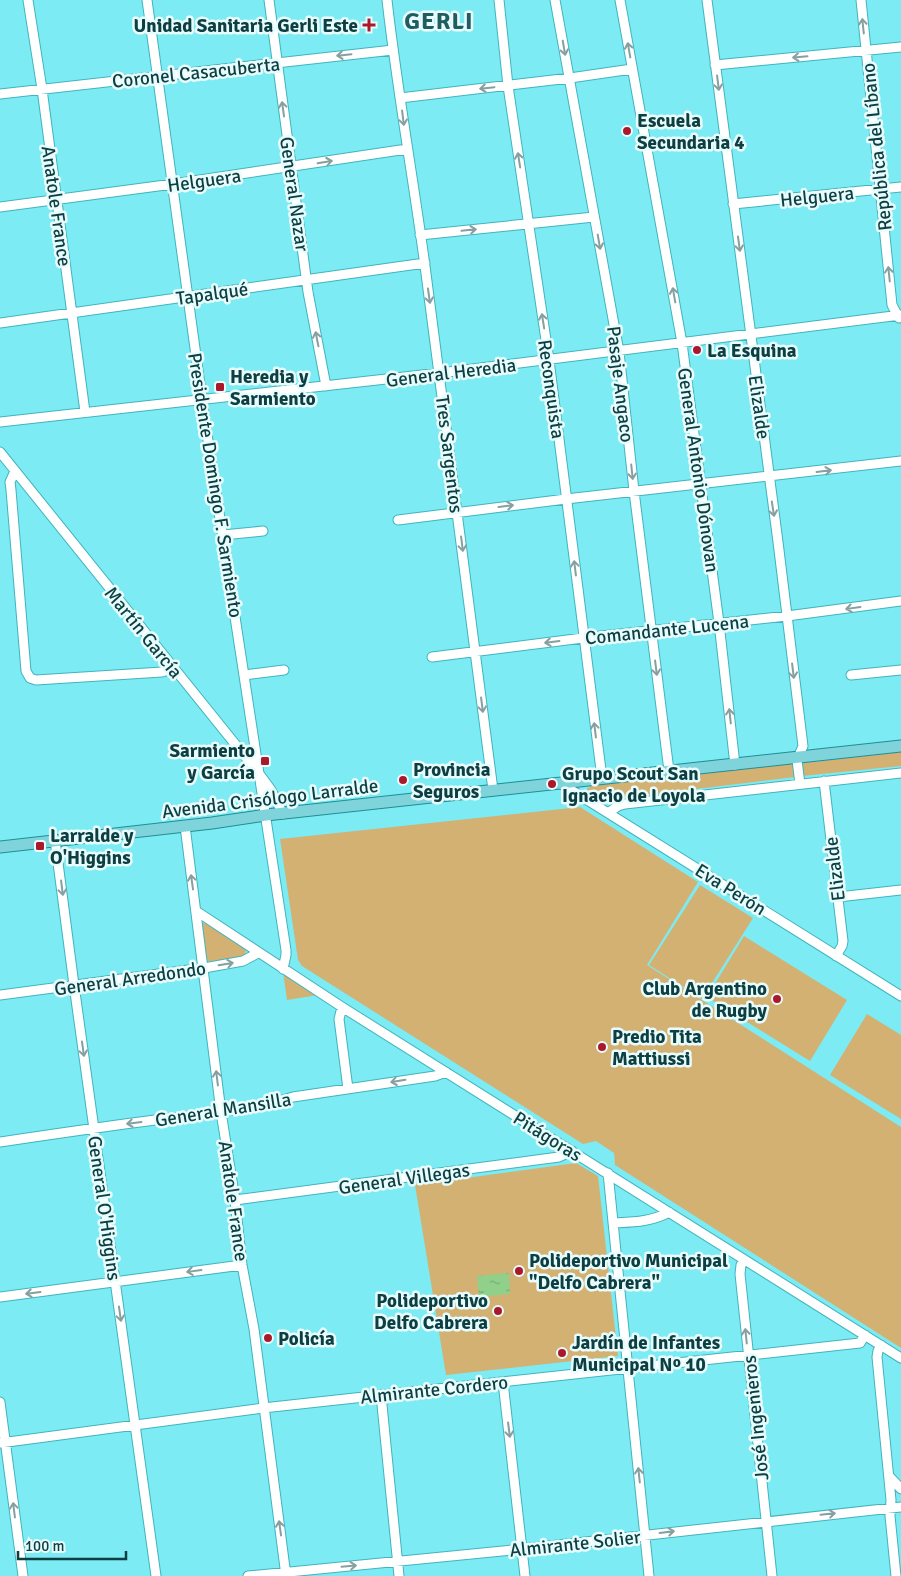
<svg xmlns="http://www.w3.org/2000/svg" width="901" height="1576" viewBox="0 0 901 1576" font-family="Signika,sans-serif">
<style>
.park{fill:#d3b173}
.water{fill:url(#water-ripples)}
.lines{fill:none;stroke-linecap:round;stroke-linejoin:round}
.minor-casing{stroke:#41b4bd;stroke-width:11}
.major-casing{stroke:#1f8e95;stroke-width:13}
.minor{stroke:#fff;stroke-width:9}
.major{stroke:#7ed4da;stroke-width:11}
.oneway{stroke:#869fa0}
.poi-dot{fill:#ac182b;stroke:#e8fcfd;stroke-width:2}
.labels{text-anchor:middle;stroke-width:5;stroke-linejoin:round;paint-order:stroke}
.poi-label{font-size:19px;font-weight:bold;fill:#0d3f42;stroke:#e8fcfd;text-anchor:start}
.street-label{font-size:19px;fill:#0d3f42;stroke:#e8fcfd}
.district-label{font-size:24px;font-weight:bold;letter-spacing:1px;fill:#205d61;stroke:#e8fcfd}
</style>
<defs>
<pattern id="water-ripples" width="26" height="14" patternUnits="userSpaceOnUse" patternTransform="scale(1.25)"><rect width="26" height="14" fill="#91d08a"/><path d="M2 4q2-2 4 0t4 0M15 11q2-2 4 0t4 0" fill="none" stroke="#75aa72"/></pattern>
</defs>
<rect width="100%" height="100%" fill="#7cebf3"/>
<!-- park -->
<path class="park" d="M 901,752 L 901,766 L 802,776 L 801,765 L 804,763 Z
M 792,763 L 794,765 L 795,777 L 606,800 L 588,794 L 587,789 L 591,786 Z
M 580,807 L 698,882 L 647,965 L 901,1127 L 901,1348 L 615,1165 L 614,1153 L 596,1141 L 583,1144 L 302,966 L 298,960 L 280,839 Z
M 700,885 L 753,918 L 702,999 L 649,965 Z
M 203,923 L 205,923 L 246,949 L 245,956 L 212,962 L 208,961 L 205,958 L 201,926 Z
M 744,936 L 847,1000 L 810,1061 L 707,997 Z
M 283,972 L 318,995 L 287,1000 Z
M 867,1014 L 901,1035 L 901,1119 L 830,1075 Z
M 576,1163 L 598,1176 L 618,1356 L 446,1375 L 415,1185 Z"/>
<!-- water -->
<path class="water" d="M 509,1273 L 510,1294 L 479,1297 L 477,1276 Z"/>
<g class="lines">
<defs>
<path id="minor" d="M 28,0 L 42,89 L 85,412
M 147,0 L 205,421 L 286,950 L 286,955 L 283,969
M 269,0 L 308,292 L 326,386
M 387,0 C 397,89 413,177 425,266 C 449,440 471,615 493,790
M 499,0 L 508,86 L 549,360 L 602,778
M 555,0 L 619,352 L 634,491 L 669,771
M 620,0 L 682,343 L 719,623 L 735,765
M 707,0 L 778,542 L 803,746 L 797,760 L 800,784
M 861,0 L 892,305 L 899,318
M 715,65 L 901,47
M 0,94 L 393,50
M 400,98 L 570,78 L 632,69
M 733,204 L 901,187
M 0,207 L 173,184 L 407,149
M 420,235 L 594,217
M 0,323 L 425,263
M 0,422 L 440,373 L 901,315
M 0,452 L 260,775 L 271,790 L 283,814
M 15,471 L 10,482 L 11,490 L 26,671 L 30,678 L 36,680 L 162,672 L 173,669
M 398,520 L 566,499 L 901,461
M 223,535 L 263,531
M 432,657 L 583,638 L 787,616 L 901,601
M 244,675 L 284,670
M 851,675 L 901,670
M 824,781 L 843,941 L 842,946 L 836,956
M 560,783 L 901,996
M 608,813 L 618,806 L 625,804 L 901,773
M 185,826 L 221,1112 L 235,1200 L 242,1265 L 254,1329 L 286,1576
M 55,840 L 74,985 L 156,1576
M 838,897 L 901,890
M 196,911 L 342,1007 L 901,1358
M 0,995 L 204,968 L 243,961 L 258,953
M 342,1007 L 339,1019 L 348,1089
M 0,1142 C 54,1134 108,1126 162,1119 C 206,1114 251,1110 293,1097 L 435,1076 L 446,1072
M 608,1173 L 649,1576
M 235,1200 L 559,1157 L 572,1151
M 613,1223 C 632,1222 652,1222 669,1212
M 745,1260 L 741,1265 L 740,1274 L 772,1576
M 0,1297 L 242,1265
M 881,1345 L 878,1351 L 877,1357 L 891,1500 L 890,1516 L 896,1576
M 503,1382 L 525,1576
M 381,1395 L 399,1576
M 0,1402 L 23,1576
M 0,1443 L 263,1408 L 860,1343 L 865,1335
M 889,1476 L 901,1489
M 248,1576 L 522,1549 L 901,1507"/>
<path id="major" d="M 0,847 L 212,823 L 266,815 L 901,746"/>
</defs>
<!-- minor casing -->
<use href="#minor" class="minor-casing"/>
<!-- major casing -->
<use href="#major" class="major-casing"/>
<!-- minor -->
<use href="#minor" class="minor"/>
<!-- major -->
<use href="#major" class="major"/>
</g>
<!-- one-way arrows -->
<defs><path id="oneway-shaft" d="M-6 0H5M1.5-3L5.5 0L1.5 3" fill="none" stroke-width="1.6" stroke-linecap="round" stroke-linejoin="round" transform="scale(1.25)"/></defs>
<g class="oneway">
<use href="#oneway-shaft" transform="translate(863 26) rotate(-96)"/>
<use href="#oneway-shaft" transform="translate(564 48) rotate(80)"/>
<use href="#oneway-shaft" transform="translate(629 50) rotate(-100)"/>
<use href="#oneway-shaft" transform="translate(344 55) rotate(174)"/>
<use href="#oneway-shaft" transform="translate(800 57) rotate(175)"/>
<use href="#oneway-shaft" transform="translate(718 83) rotate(83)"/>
<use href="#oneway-shaft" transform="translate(487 88) rotate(174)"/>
<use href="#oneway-shaft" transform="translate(283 109) rotate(-98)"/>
<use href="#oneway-shaft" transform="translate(403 118) rotate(83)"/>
<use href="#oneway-shaft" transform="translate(519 160) rotate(-99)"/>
<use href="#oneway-shaft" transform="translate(325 162) rotate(-9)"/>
<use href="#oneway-shaft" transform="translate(469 230) rotate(-6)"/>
<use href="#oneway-shaft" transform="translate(599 242) rotate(80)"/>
<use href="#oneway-shaft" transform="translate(739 244) rotate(82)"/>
<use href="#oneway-shaft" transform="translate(889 274) rotate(-96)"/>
<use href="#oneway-shaft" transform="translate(674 295) rotate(-100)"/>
<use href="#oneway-shaft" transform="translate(429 296) rotate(82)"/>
<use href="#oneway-shaft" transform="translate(543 321) rotate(-99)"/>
<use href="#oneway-shaft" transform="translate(317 339) rotate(-101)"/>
<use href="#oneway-shaft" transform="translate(824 471) rotate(-7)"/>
<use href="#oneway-shaft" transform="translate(632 472) rotate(84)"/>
<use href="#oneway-shaft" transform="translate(506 506) rotate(-7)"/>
<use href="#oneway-shaft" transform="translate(773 509) rotate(81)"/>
<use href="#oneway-shaft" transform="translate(462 544) rotate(83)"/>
<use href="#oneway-shaft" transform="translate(575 568) rotate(-97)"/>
<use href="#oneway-shaft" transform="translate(853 608) rotate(172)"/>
<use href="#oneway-shaft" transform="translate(552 642) rotate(173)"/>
<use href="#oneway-shaft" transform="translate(656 668) rotate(83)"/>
<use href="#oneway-shaft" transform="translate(793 671) rotate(83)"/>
<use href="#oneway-shaft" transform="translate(482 705) rotate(83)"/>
<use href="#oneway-shaft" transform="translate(730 716) rotate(-96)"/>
<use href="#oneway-shaft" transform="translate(595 730) rotate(-97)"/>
<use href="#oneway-shaft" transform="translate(192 882) rotate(-98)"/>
<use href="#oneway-shaft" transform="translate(62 888) rotate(83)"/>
<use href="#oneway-shaft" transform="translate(226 964) rotate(-10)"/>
<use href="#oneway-shaft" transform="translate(83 1049) rotate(82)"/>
<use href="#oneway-shaft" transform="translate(217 1078) rotate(-97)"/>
<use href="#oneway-shaft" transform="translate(398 1081) rotate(171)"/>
<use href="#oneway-shaft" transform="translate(134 1123) rotate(173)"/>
<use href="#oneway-shaft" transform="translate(194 1271) rotate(172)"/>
<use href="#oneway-shaft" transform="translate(33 1293) rotate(173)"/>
<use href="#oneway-shaft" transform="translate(120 1314) rotate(82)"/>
<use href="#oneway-shaft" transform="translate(746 1336) rotate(-96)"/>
<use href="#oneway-shaft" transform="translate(509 1430) rotate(83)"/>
<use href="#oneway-shaft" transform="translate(639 1475) rotate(-96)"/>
<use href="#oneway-shaft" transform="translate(14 1510) rotate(-97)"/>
<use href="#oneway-shaft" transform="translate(828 1514) rotate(-6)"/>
<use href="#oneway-shaft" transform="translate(280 1528) rotate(-98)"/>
<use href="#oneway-shaft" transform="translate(667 1532) rotate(-7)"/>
<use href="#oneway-shaft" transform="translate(349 1566) rotate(-5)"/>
</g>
<!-- markers -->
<g class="poi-dot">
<path d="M366.5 17.5h5v5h5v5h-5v5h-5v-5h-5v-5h5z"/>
<circle cx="627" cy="131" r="5"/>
<circle cx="697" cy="350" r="5"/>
<rect x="215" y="382" width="10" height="10" rx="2.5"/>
<rect x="260" y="756" width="10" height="10" rx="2.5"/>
<circle cx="403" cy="780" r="5"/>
<circle cx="552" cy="784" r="5"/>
<rect x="35" y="841" width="10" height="10" rx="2.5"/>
<circle cx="777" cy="999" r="5"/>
<circle cx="602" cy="1047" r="5"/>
<circle cx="519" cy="1271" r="5"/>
<circle cx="498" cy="1311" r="5"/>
<circle cx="268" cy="1338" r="5"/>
<circle cx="562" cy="1353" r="5"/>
</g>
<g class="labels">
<!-- poi labels -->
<g class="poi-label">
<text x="358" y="32" text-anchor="end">Unidad Sanitaria Gerli Este</text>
<text x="637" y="127">Escuela<tspan x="637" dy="22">Secundaria 4</tspan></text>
<text x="707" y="357">La Esquina</text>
<text x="230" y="383">Heredia y<tspan x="230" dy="22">Sarmiento</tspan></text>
<text x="255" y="757" text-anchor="end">Sarmiento<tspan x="255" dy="22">y García</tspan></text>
<text x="413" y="776">Provincia<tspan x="413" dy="22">Seguros</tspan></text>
<text x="562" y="780">Grupo Scout San<tspan x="562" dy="22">Ignacio de Loyola</tspan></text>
<text x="50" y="842">Larralde y<tspan x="50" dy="22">O'Higgins</tspan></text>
<text x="767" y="995" text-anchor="end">Club Argentino<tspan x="767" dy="22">de Rugby</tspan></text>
<text x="612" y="1043">Predio Tita<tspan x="612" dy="22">Mattiussi</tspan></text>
<text x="529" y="1267">Polideportivo Municipal<tspan x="529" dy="22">"Delfo Cabrera"</tspan></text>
<text x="488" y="1307" text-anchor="end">Polideportivo<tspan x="488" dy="22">Delfo Cabrera</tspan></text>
<text x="278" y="1345">Policía</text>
<text x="572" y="1349">Jardín de Infantes<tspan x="572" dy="22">Municipal Nº 10</tspan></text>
</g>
<!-- street labels -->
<g class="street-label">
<text transform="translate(196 72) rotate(-6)" y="7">Coronel Casacuberta</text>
<text transform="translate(876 147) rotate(-96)" y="7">República del Líbano</text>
<text transform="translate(204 180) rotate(-8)" y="7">Helguera</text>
<text transform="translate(295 194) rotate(82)" y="7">General Nazar</text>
<text transform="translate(817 196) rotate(-6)" y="7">Helguera</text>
<text transform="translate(57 206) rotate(82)" y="7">Anatole France</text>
<text transform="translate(212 293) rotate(-8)" y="7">Tapalqué</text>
<text transform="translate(451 372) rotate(-7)" y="7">General Heredia</text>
<text transform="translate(621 384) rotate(83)" y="7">Pasaje Angaco</text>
<text transform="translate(552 389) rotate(82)" y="7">Reconquista</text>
<text transform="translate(760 407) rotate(82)" y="7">Elizalde</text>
<text transform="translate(450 454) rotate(83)" y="7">Tres Sargentos</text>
<text transform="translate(699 470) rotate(82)" y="7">General Antonio Dónovan</text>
<text transform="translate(216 485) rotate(81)" y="7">Presidente Domingo F. Sarmiento</text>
<text transform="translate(667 629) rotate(-6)" y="7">Comandante Lucena</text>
<text transform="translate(144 632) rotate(51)" y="7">Martín García</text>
<text transform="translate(270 798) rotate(-7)" y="7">Avenida Crisólogo Larralde</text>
<text transform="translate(834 869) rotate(-97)" y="7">Elizalde</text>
<text transform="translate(731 889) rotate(32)" y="7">Eva Perón</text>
<text transform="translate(130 978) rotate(-8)" y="7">General Arredondo</text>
<text transform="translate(223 1109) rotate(-9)" y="7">General Mansilla</text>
<text transform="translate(548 1136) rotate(32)" y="7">Pitágoras</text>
<text transform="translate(404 1178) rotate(-8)" y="7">General Villegas</text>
<text transform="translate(234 1201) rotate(82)" y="7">Anatole France</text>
<text transform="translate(105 1208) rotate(82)" y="7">General O'Higgins</text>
<text transform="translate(434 1389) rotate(-6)" y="7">Almirante Cordero</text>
<text transform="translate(755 1418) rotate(-96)" y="7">José Ingenieros</text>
<text transform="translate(575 1543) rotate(-6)" y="7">Almirante Solier</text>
</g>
<!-- district labels -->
<g class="district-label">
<text x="439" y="29">GERLI</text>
</g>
</g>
<!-- scale -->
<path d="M18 1551v8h108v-8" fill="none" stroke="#0d3f42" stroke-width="2.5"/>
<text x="25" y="1551" font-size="15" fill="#0d3f42" stroke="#e8fcfd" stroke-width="4" paint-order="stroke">100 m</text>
</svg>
